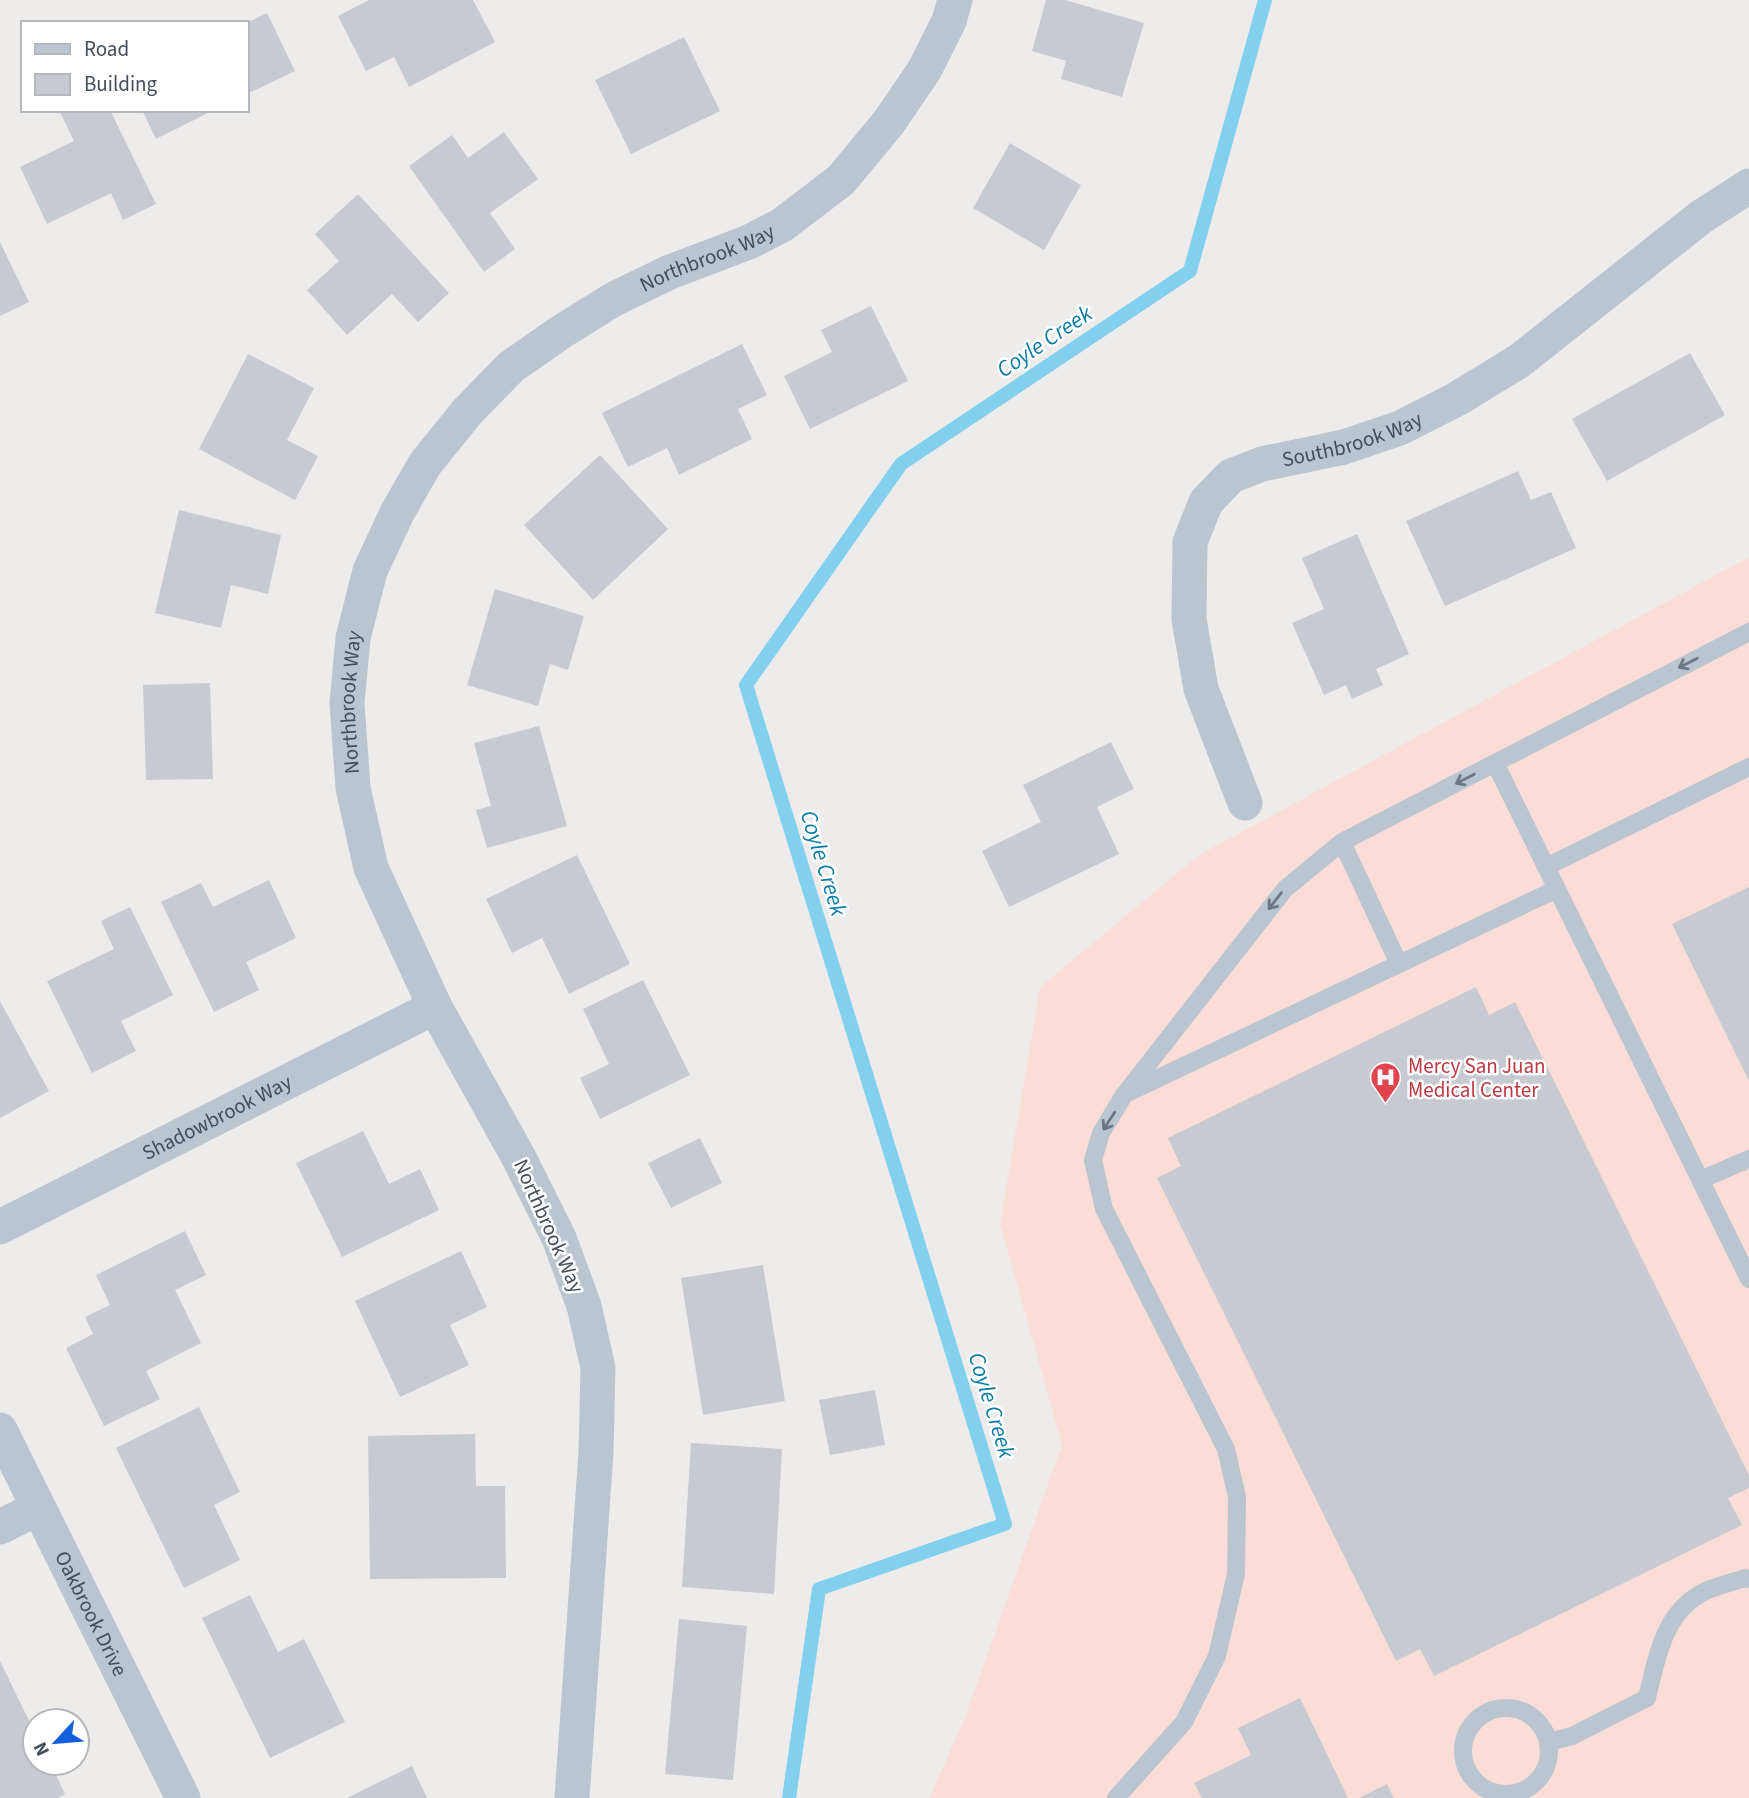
<svg xmlns="http://www.w3.org/2000/svg" width="1749" height="1798" viewBox="0 0 1749 1798" font-family="'Source Sans 3',sans-serif">
<style>
.medical{fill:#fbddd8}
.lines{fill:none;stroke-linecap:round;stroke-linejoin:round}
.stream{stroke:#82d0ed;stroke-width:14}
.building{fill:#c8cad1}
.service{stroke:#bbc5cf;stroke-width:18}
.minor{stroke:#bbc5cf;stroke-width:35}
.oneway{stroke:#6d7782}
.labels{text-anchor:middle;stroke-width:5;stroke-linejoin:round;paint-order:stroke}
.street-label{font-size:21px;fill:#434d59;stroke:#fff}
.health-label{font-size:21px;fill:#be3a42;stroke:#fff;text-anchor:start}
.water-label{font-size:23px;font-style:italic;fill:#087ca7;stroke:#fff}
</style>
<rect width="100%" height="100%" fill="#eeebeb"/>
<!-- medical -->
<path class="medical" d="M 1749,557 L 1749,1798 L 929,1798 L 964,1720 L 1062,1445 L 1000,1224 L 1040,987 L 1199,855 Z"/>
<g class="lines">
<!-- stream -->
<path class="stream" d="M 789,1798 L 819,1589 L 1005,1524 L 746,685 L 901,464 L 1190,271 L 1265,0"/>
</g>
<!-- building -->
<path class="building" d="M 369,0 L 473,0 L 495,42 L 409,87 L 394,57 L 366,71 L 338,16 Z
M 1046,0 L 1065,0 L 1144,23 L 1122,97 L 1061,79 L 1066,61 L 1032,51 Z
M 267,13 L 295,71 L 247,94 L 247,23 Z
M 684,37 L 720,111 L 631,154 L 595,80 Z
M 63,110 L 110,110 L 156,204 L 123,220 L 111,193 L 47,224 L 20,167 L 74,141 L 60,112 Z
M 142,110 L 214,110 L 156,139 Z
M 504,132 L 538,179 L 490,213 L 515,249 L 484,272 L 409,166 L 452,135 L 468,158 Z
M 1010,143 L 1081,185 L 1044,250 L 973,208 Z
M 358,194 L 449,293 L 418,322 L 392,294 L 347,335 L 307,290 L 339,261 L 315,234 Z
M 0,242 L 29,302 L 0,316 Z
M 871,306 L 908,381 L 810,429 L 784,376 L 832,352 L 821,330 Z
M 742,344 L 767,395 L 738,409 L 752,439 L 679,475 L 667,448 L 628,467 L 602,413 Z
M 1690,353 L 1725,415 L 1607,481 L 1572,419 Z
M 248,354 L 314,388 L 287,440 L 318,456 L 295,500 L 199,449 Z
M 600,455 L 668,529 L 593,600 L 524,525 Z
M 1518,471 L 1531,500 L 1551,492 L 1576,548 L 1445,606 L 1406,521 Z
M 179,510 L 281,535 L 268,594 L 231,585 L 221,628 L 155,613 Z
M 1357,534 L 1409,654 L 1376,669 L 1383,685 L 1352,699 L 1346,685 L 1324,695 L 1292,623 L 1324,609 L 1302,558 Z
M 495,589 L 584,616 L 568,670 L 550,664 L 538,706 L 467,685 Z
M 210,683 L 213,779 L 146,780 L 143,685 Z
M 539,726 L 567,826 L 487,848 L 476,810 L 491,806 L 474,743 Z
M 1111,742 L 1134,789 L 1097,807 L 1119,854 L 1009,907 L 982,851 L 1041,822 L 1023,785 Z
M 577,855 L 630,964 L 569,994 L 542,938 L 512,953 L 486,899 Z
M 269,880 L 296,938 L 246,962 L 259,990 L 214,1012 L 161,902 L 201,883 L 213,907 Z
M 1749,887 L 1749,1081 L 1672,924 Z
M 130,907 L 173,995 L 121,1021 L 136,1051 L 92,1073 L 47,981 L 114,949 L 101,921 Z
M 643,980 L 690,1075 L 600,1119 L 580,1078 L 609,1064 L 583,1009 Z
M 1476,987 L 1489,1015 L 1515,1002 L 1749,1475 L 1749,1488 L 1728,1498 L 1742,1525 L 1434,1676 L 1420,1649 L 1396,1661 L 1157,1178 L 1181,1166 L 1168,1138 Z
M 0,1001 L 49,1091 L 0,1118 Z
M 363,1131 L 389,1184 L 420,1169 L 439,1210 L 342,1257 L 296,1163 Z
M 700,1138 L 722,1183 L 671,1208 L 648,1163 Z
M 185,1231 L 206,1275 L 175,1290 L 201,1343 L 146,1371 L 160,1399 L 104,1426 L 66,1348 L 93,1334 L 85,1317 L 110,1305 L 96,1275 Z
M 461,1251 L 487,1307 L 450,1325 L 469,1365 L 400,1397 L 355,1301 Z
M 763,1265 L 785,1401 L 703,1415 L 681,1278 Z
M 875,1390 L 885,1445 L 830,1455 L 819,1400 Z
M 199,1407 L 240,1492 L 214,1505 L 240,1560 L 184,1588 L 116,1448 Z
M 475,1434 L 476,1486 L 505,1486 L 506,1578 L 370,1579 L 368,1436 Z
M 691,1443 L 782,1449 L 774,1594 L 682,1587 Z
M 250,1595 L 278,1652 L 304,1639 L 345,1722 L 270,1758 L 202,1618 Z
M 679,1619 L 747,1626 L 733,1780 L 665,1774 Z
M 0,1661 L 35,1733 L 35,1763 L 50,1763 L 65,1794 L 58,1798 L 0,1798 Z
M 1300,1698 L 1348,1798 L 1202,1798 L 1194,1783 L 1251,1755 L 1238,1728 Z
M 412,1766 L 427,1798 L 347,1798 Z
M 1387,1784 L 1394,1798 L 1359,1798 Z"/>
<g class="lines">
<!-- service -->
<path class="service" d="M 1495,763 L 1749,1279
M 1342,842 L 1399,964
M 1546,867 L 1749,767
M 1127,1093 L 1557,889
M 1700,1180 L 1749,1159
M1463 1751a43 43 0 1 1 86 0a43 43 0 1 1-86 0Z
M 1549,1742 L 1572,1736 L 1647,1698 C 1657,1657 1664,1609 1708,1590 C 1720,1585 1733,1582 1745,1578 L 1749,1579
M 1116,1798 L 1184,1722 L 1217,1656 L 1236,1574 L 1237,1497 L 1226,1449 L 1104,1209 L 1093,1160 L 1101,1133 L 1124,1095 L 1285,889 L 1342,842 L 1749,632"/>
<!-- minor -->
<g class="minor">
<path id="s1" d="M 1245,803 L 1201,689 L 1189,619 L 1190,542 L 1206,502 L 1231,476 L 1262,464 L 1344,447 L 1400,428 L 1457,399 L 1519,361 L 1701,217 L 1749,186"/>
<path id="s2" d="M 0,1227 L 435,1007"/>
<path id="s3" d="M 0,1430 L 183,1798"/>
<path d="M 0,1527 L 38,1508"/>
<path id="s4" d="M 572,1798 L 596,1452 L 598,1368 L 584,1306 L 559,1238 L 519,1158 L 435,1007 L 371,868 L 353,788 L 347,703 L 353,638 L 370,571 L 397,513 L 425,464 L 467,412 L 511,367 L 561,332 L 614,299 L 670,272 L 749,242 L 782,225 L 841,180 L 889,122 L 925,69 L 949,21 L 955,0"/>
</g>
</g>
<!-- one-way arrows -->
<defs><path id="oneway-shaft" d="M-6 0H5M1.5-3L5.5 0L1.5 3" fill="none" stroke-width="1.6" stroke-linecap="round" stroke-linejoin="round" transform="scale(1.75)"/></defs>
<g class="oneway">
<use href="#oneway-shaft" transform="translate(1688 663) rotate(153)"/>
<use href="#oneway-shaft" transform="translate(1465 779) rotate(153)"/>
<use href="#oneway-shaft" transform="translate(1275 901) rotate(128)"/>
<use href="#oneway-shaft" transform="translate(1109 1121) rotate(123)"/>
</g>
<!-- icons -->
<defs>
<symbol id="hospital-pin" viewBox="-11 -11 22 30"><path d="M0 17L-7.5 6A9.5 9.5 0 1 1 7.5 6Z" fill="#e0444e" stroke="#fff"/><path d="M-5-5h3v3.5h4V-5h3V5h-3V1.5h-4V5h-3Z" fill="#fff"/></symbol>
</defs>
<g fill-rule="evenodd">
<use href="#hospital-pin" x="1368" y="1060" width="35" height="47"/>
</g>
<g class="labels">
<!-- street labels -->
<g class="street-label">
<text dy="7" stroke="none"><textPath href="#s4" startOffset="1759">Northbrook Way</textPath></text>
<text dy="7" stroke="none"><textPath href="#s1" startOffset="476">Southbrook Way</textPath></text>
<text dy="7" stroke="none"><textPath href="#s4" startOffset="1150">Northbrook Way</textPath></text>
<text dy="7" stroke="none"><textPath href="#s2" startOffset="243">Shadowbrook Way</textPath></text>
<text transform="translate(549 1226) rotate(66)" y="7">Northbrook Way</text>
<text dy="7" stroke="none"><textPath href="#s3" startOffset="205">Oakbrook Drive</textPath></text>
</g>
<!-- health labels -->
<g class="health-label">
<text x="1408" y="1073">Mercy San Juan<tspan x="1408" dy="24">Medical Center</tspan></text>
</g>
<!-- water labels -->
<g class="water-label">
<text transform="translate(1044 341) rotate(-34)" y="8">Coyle Creek</text>
<text transform="translate(824 863) rotate(73)" y="8">Coyle Creek</text>
<text transform="translate(992 1405) rotate(73)" y="8">Coyle Creek</text>
</g>
</g>
<!-- legend -->
<rect x="21" y="21" width="228" height="91" fill="#ffffff" stroke="#b4b8bd" stroke-width="2"/>
<rect x="35" y="44" width="35" height="10" fill="#bbc5cf" stroke="#b4b8bd" stroke-width="2"/>
<text x="84" y="56" font-size="21" fill="#434d59">Road</text>
<rect x="35" y="74" width="35" height="21" fill="#c8cad1" stroke="#b4b8bd" stroke-width="2"/>
<text x="84" y="91" font-size="21" fill="#434d59">Building</text>
<!-- north arrow -->
<g transform="translate(56 1742) rotate(244)"><circle r="33" fill="#ffffff" stroke="#b4b8bd" stroke-width="2"/>
<path d="M0-5L12 26L0 18L-12 26Z" fill="#1460df"/>
<text y="-10" font-size="19" font-weight="bold" text-anchor="middle" fill="#434d59">N</text>
</g>
</svg>
